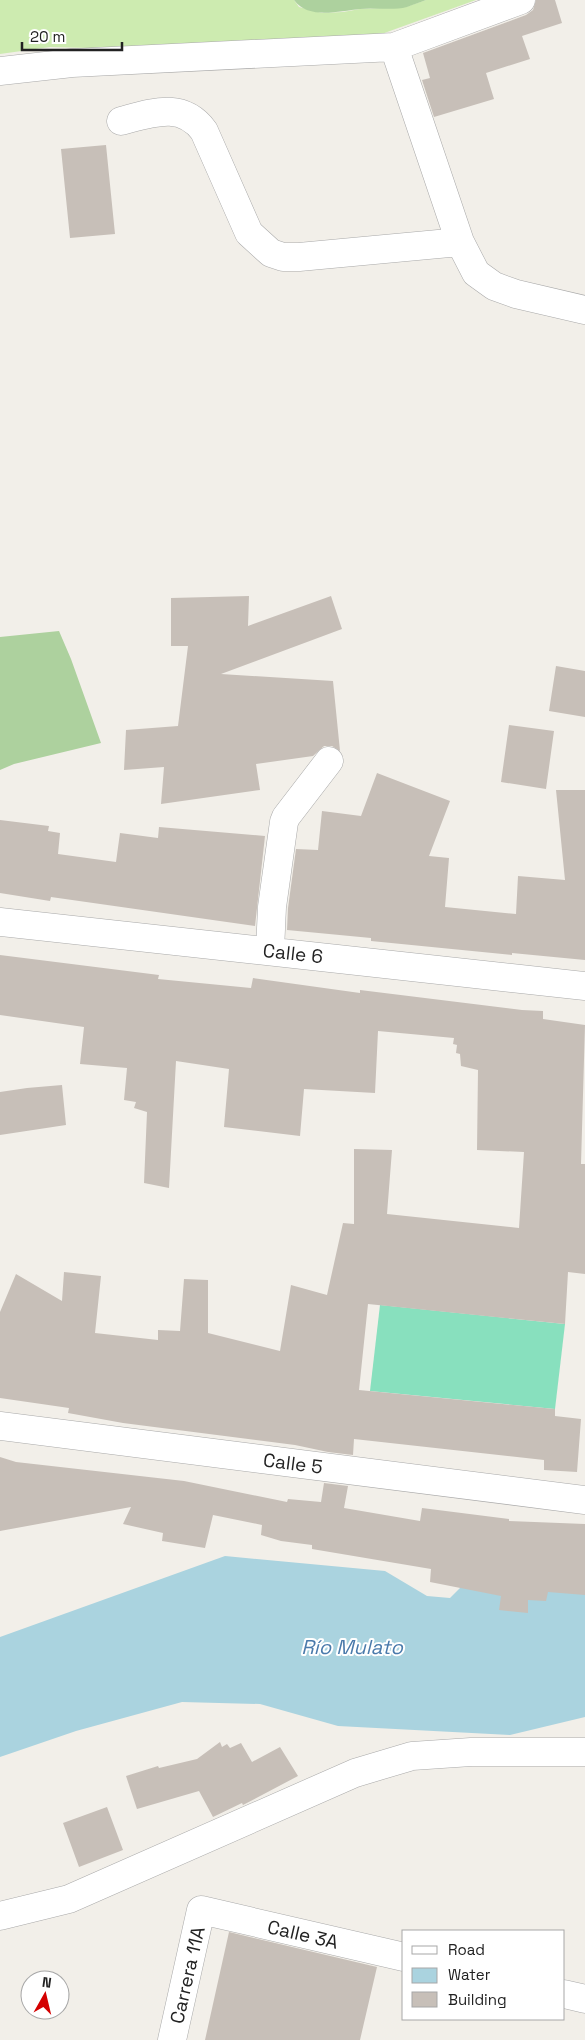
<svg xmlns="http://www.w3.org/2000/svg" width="585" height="2040" viewBox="0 0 585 2040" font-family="'Space Grotesk',sans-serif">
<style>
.grass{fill:#cdebb0}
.forest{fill:#add19e}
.pitch{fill:#88e0be}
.water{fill:#aad3df}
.building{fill:#c7bfb8}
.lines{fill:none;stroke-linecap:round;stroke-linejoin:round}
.minor-casing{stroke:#a9a9a9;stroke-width:29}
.minor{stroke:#fff;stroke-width:28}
.labels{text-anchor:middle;stroke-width:4;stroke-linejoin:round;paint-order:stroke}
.street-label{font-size:19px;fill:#222;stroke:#fff}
.water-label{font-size:20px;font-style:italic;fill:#4a7aab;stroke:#fff}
</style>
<rect width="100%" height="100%" fill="#f2efe9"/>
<!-- grass -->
<path class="grass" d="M 0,0 L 294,0 L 299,7 L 322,13 L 343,12 L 360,9 L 406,7 L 426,0 L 476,0 L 351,45 L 130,49 L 50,47 L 0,54 Z"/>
<!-- forest -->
<path class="forest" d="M 294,0 L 426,0 C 420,2 413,5 407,7 C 392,11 375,7 360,9 C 338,11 309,20 294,0 Z
M 59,631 L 71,659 L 101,743 L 14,764 L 0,770 L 0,637 Z"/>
<!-- pitch -->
<path class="pitch" d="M 380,1305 L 565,1324 L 555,1409 L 370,1391 Z"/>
<!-- water -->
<path class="water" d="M 498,1550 L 585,1562 L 585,1717 L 510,1735 L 338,1726 L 260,1704 L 182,1702 L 76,1731 L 0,1757 L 0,1637 L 225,1556 L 385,1571 L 427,1596 L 450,1598 Z"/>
<!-- building -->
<path class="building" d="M 536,0 L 555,0 L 562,23 L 522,36 L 530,59 L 486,73 L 494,99 L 434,117 L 422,80 L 430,78 L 423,53 L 526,15 L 533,10 Z
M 106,145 L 115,234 L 70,238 L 61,149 Z
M 249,596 L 248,626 L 331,596 L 342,629 L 221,674 L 333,681 L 340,751 L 332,746 L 324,746 L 313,756 L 256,764 L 260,790 L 161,804 L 164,767 L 124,770 L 126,730 L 178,726 L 188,646 L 171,646 L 171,598 Z
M 556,666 L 585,671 L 585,717 L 549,711 Z
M 509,725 L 554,731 L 546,789 L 501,782 Z
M 377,773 L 450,801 L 429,856 L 449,858 L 445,907 L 516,914 L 518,876 L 565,880 L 556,790 L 585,790 L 585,960 L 512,953 L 512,955 L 371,941 L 371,938 L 287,930 L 288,908 L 296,849 L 318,850 L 322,811 L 361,816 Z
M 0,820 L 49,826 L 48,831 L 60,833 L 58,854 L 116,862 L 120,833 L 158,838 L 159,827 L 265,836 L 255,926 L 51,897 L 50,901 L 0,893 Z
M 0,955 L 159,975 L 158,979 L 251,988 L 253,978 L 360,993 L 360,990 L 522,1010 L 543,1011 L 543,1019 L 585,1025 L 581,1164 L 585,1164 L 585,1274 L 568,1272 L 565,1324 L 368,1304 L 359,1390 L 555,1409 L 555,1416 L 581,1419 L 577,1472 L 544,1470 L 544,1460 L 354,1439 L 353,1455 L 328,1452 L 295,1445 L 123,1423 L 68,1413 L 69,1408 L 0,1398 L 0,1312 L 16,1274 L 62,1301 L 64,1272 L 101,1276 L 95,1333 L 158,1340 L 158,1330 L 180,1331 L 184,1279 L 208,1280 L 208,1333 L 280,1351 L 291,1285 L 327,1295 L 343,1223 L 354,1224 L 354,1149 L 392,1150 L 387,1214 L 519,1228 L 524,1152 L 477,1150 L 478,1070 L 461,1066 L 460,1054 L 456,1053 L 457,1045 L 453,1044 L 454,1038 L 378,1031 L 375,1093 L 304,1089 L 300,1136 L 224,1127 L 229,1069 L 176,1061 L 169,1188 L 144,1183 L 147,1112 L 134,1108 L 136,1102 L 124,1100 L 127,1068 L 80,1064 L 84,1027 L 0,1015 Z
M 62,1085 L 66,1125 L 0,1135 L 0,1092 L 27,1088 Z
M 0,1457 L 16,1462 L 184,1481 L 287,1502 L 288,1499 L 321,1502 L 324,1483 L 348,1486 L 344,1508 L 420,1521 L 422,1508 L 509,1519 L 509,1521 L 585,1524 L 585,1595 L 548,1592 L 546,1601 L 528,1600 L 528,1613 L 499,1610 L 501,1596 L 430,1582 L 431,1569 L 312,1549 L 312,1545 L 281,1541 L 261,1535 L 262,1525 L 213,1515 L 205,1548 L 162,1541 L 163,1533 L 123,1524 L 131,1507 L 0,1531 Z
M 220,1742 L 222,1747 L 227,1744 L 230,1748 L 241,1743 L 252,1762 L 280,1747 L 298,1776 L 243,1805 L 242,1803 L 213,1817 L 199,1791 L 137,1809 L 126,1776 L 158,1766 L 159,1768 L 197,1759 Z
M 107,1807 L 123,1850 L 79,1867 L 63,1823 Z
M 229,1932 L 377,1967 L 360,2040 L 205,2040 Z"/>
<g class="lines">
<defs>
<path id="minor" d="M 394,47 L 460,242 L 476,273 L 494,286 L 516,294 L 585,310
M 0,71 L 72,63 L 394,47 L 521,0
M 121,121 C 152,113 182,101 204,131 L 249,233 L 271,253 L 283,257 L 299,257 L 460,242
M 0,922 L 585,986
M 270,950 L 272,907 L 284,822 L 286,817 L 329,761
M 0,1426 L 585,1500
M 0,1916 L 69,1899 L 355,1773 L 412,1756 L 471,1752 L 585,1752
M 564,1994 L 585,1999
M 172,2040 L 201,1910 L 404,1957"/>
</defs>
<!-- minor casing -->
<use href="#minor" class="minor-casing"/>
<!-- minor -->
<use href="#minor" class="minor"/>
</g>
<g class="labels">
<!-- street labels -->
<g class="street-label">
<text transform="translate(293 953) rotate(6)" y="7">Calle 6</text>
<text transform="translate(293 1463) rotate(7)" y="7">Calle 5</text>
<text transform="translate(303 1934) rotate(13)" y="7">Calle 3A</text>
<text transform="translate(187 1975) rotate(-77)" y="7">Carrera 11A</text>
</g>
<!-- water labels -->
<g class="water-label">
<text x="352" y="1654">Río Mulato</text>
</g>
</g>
<!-- legend -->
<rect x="402" y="1930" width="162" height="90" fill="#ffffff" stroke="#a7a7a7"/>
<rect x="412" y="1946" width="25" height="8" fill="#ffffff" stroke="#a7a7a7"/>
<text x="448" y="1955" font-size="15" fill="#222222">Road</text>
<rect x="412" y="1968" width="25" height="15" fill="#aad3df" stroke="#a7a7a7"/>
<text x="448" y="1980" font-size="15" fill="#222222">Water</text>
<rect x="412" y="1992" width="25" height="15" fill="#c7bfb8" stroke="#a7a7a7"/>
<text x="448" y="2005" font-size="15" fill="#222222">Building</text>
<!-- north arrow -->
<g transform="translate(45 1995) rotate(8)"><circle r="24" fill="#ffffff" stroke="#a7a7a7"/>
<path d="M0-4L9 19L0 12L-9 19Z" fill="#d40000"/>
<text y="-8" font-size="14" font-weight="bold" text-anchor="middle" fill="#222222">N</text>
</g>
<!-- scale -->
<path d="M22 42v8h100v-8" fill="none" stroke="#222222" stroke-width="2.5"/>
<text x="30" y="42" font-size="15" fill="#222222" stroke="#ffffff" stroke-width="4" paint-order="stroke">20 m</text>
</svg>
